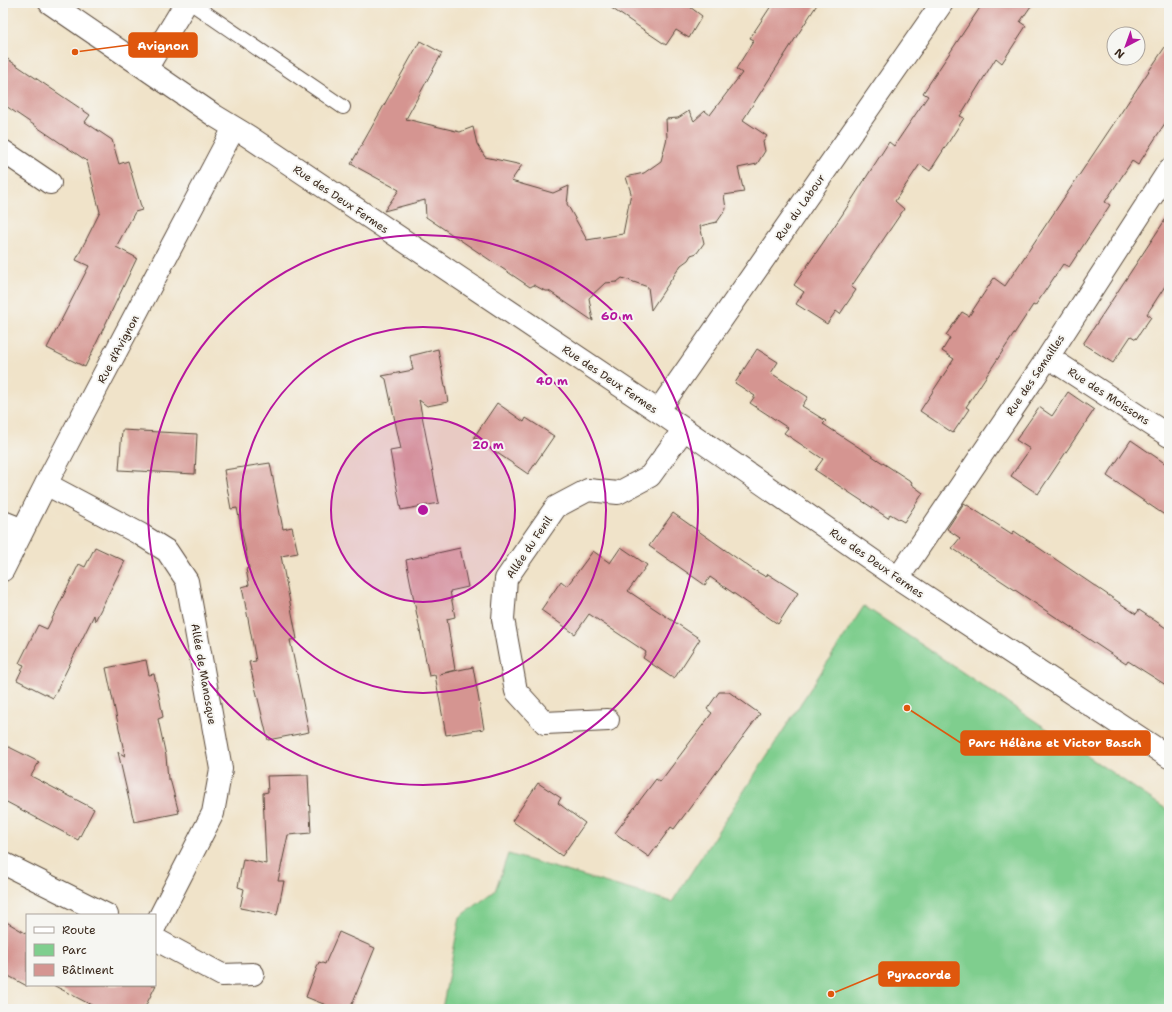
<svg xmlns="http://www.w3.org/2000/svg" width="1172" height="1012" viewBox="0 0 1172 1012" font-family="'Shantell Sans',sans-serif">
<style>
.green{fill:#7fce8e;stroke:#5d7c56}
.building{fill:#d59591}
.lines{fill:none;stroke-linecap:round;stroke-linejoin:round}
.lane-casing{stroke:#564638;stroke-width:16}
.street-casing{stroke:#564638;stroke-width:24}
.lane{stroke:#fff;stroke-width:14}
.street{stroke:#fff;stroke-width:22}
.ring{fill:none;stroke:#b5179e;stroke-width:2}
.labels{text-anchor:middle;stroke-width:4;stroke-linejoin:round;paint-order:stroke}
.street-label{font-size:11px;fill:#3b2a1e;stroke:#f6f6f2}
.centre{fill:#b5179e;stroke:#f6f6f2;stroke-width:2}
.ring-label{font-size:12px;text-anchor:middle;font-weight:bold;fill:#b5179e;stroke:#f6f6f2;stroke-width:4;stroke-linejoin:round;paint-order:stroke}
.leader{fill:none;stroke:#df570d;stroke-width:1.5}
.callout-dot{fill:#df570d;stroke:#f6f6f2;stroke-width:1.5}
.callout{fill:#df570d;stroke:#df570d;stroke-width:1.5}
.callout-label{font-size:12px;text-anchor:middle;font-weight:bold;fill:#fff}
</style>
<rect width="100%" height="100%" fill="#f6f6f2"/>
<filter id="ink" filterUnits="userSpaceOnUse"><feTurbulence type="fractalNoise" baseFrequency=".025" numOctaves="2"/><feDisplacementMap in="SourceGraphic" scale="8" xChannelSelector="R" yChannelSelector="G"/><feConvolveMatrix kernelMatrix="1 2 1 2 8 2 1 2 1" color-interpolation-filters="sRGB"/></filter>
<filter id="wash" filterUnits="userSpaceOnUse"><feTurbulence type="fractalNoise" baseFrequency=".012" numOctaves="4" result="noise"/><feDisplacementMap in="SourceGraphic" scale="16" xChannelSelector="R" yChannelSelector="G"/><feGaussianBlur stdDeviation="0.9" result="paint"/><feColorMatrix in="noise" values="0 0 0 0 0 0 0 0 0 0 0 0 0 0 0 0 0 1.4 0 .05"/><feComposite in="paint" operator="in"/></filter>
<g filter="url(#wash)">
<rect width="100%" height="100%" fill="#f0e3c9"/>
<!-- green -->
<path class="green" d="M 864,606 L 1169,811 L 1169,1009 L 442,1009 L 460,917 L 495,891 L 508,854 L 672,902 Z"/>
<g id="blocks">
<!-- building -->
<path class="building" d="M 604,3 L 692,3 L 690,7 L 702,16 L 689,38 L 676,30 L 666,45 Z
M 773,3 L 818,3 L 743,120 L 767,136 L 763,142 L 765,151 L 757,164 L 738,168 L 744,192 L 724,195 L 726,209 L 717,222 L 700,226 L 704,243 L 697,253 L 691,255 L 688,260 L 681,265 L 651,310 L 648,287 L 622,278 L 617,282 L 605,283 L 589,298 L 593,321 L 549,291 L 545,291 L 534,285 L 530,287 L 426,217 L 425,200 L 384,211 L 399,190 L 351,164 L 420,41 L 442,53 L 406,119 L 460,132 L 473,127 L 477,144 L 485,157 L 522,165 L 511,181 L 553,193 L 569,186 L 567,204 L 587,240 L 623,234 L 631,193 L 626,177 L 644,173 L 661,161 L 667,138 L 666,119 L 678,118 L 689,111 L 694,121 L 705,111 L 710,115 L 742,73 L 736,69 L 754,40 L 750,38 Z
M 983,3 L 1033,3 L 1020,22 L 1026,26 L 1002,63 L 996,58 L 960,116 L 964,118 L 930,171 L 920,164 L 895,201 L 904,209 L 851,287 L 856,290 L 840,314 L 836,311 L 827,324 L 796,304 L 804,292 L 794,285 L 842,215 L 889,142 L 894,146 L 928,96 L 923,93 Z
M 1169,41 L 1169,117 L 1138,165 L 1132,161 L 1105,202 L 1110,205 L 1069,267 L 1063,264 L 1035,306 L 1033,305 L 966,407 L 969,409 L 953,433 L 920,411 L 954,359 L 942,351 L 950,338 L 946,335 L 962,312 L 969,316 L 994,278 L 1005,286 Z
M 3,56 L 90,115 L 85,122 L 112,140 L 119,164 L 128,161 L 142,210 L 135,212 L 116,247 L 137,258 L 85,367 L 47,348 L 89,266 L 76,260 L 100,212 L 87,161 L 3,104 Z
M 1169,214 L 1169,280 L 1147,314 L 1151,317 L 1136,339 L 1131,336 L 1113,363 L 1083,344 Z
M 438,349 L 448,402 L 427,406 L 419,400 L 439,503 L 401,510 L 390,451 L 401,449 L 386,379 L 382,376 L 413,370 L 410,356 Z
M 757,349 L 778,362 L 771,373 L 808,397 L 802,406 L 826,421 L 823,424 L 912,482 L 911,484 L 923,493 L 904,522 L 890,514 L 888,518 L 815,470 L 823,459 L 784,433 L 788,428 L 750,403 L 755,396 L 735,383 Z
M 1068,392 L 1094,410 L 1038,494 L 1011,476 L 1030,449 L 1016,440 L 1039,407 L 1052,416 Z
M 497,403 L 524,422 L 526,418 L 554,436 L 528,474 L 474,437 Z
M 122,430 L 197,434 L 195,474 L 119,470 Z
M 1131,440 L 1169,466 L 1169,518 L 1107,476 Z
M 270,463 L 283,529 L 292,527 L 298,553 L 281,556 L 297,639 L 290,640 L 309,732 L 268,740 L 249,662 L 256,661 L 242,587 L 249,585 L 246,569 L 249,568 L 237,508 L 231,509 L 224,470 Z
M 964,503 L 1012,534 L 1014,531 L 1136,614 L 1139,610 L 1169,630 L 1169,687 L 1128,661 L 1126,664 L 952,548 L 960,538 L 947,529 Z
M 673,513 L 752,569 L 766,577 L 768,574 L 798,593 L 778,624 L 710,577 L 705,585 L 649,546 Z
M 95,547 L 125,561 L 95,621 L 94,615 L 53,698 L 17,680 L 24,665 L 19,663 L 38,625 L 47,629 L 79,564 L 85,567 Z
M 621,547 L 647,565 L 628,591 L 700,639 L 674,679 L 643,658 L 646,652 L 589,614 L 575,634 L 541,610 L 561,581 L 567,586 L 593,551 L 610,563 Z
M 460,548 L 468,587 L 450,591 L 455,617 L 447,619 L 455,670 L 440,674 L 473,667 L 484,729 L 446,735 L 435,675 L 429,676 L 406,560 Z
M 146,660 L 149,675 L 154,674 L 160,701 L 163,717 L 158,719 L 166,756 L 168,779 L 170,779 L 179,813 L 134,822 L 118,752 L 125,756 L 106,668 Z
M 719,692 L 729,692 L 760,714 L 674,829 L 671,827 L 649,857 L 615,833 L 656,779 L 660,782 L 712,713 L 707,709 Z
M 3,744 L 39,762 L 31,776 L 94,809 L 78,840 L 3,800 Z
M 308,775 L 311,833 L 288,835 L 278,881 L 284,881 L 277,915 L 240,908 L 244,889 L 238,887 L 243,859 L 266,864 L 263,793 L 268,792 L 267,776 Z
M 538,783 L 561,798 L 558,803 L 585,823 L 562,856 L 512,821 Z
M 3,920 L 27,934 L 27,986 L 3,973 Z
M 339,932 L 375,948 L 350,1009 L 336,1009 L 306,997 L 319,962 L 325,964 Z
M 53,985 L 156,985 L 144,1009 L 99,1009 Z"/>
</g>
</g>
<g filter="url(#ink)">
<use href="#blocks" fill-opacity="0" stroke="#564638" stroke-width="1"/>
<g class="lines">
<defs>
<path id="lane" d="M 191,3 L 343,107"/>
<path id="street" d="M 50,3 L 215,116 L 248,136 L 658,411 L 898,578 L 1169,757
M 146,69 L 186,3
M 3,151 L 50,183
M 1048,357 L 1169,436
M 658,411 L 942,3
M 46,484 L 140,534 L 167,551 L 187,581 L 221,769 L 213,813 L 155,926
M 3,522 L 23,530
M 3,570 L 46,484 L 234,128
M 898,578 L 1048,357 L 1169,170
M 608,720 L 545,723 L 516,691 L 503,619 L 506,579 L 556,507 L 588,490 L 618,493 L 650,476 L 684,429
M 3,863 L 107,915
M 155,939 L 222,975 L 253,974"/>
</defs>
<!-- lane casing -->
<use href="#lane" class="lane-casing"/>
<!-- street casing -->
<use href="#street" class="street-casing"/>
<!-- lane -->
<use href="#lane" class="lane"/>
<!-- street -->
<use href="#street" class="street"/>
</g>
</g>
<!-- distance rings -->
<circle cx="423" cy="510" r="92" fill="#b5179e" fill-opacity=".12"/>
<g class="ring">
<circle cx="423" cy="510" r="92"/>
<circle cx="423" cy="510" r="183"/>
<circle cx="423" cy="510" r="275"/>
</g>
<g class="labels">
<!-- street labels -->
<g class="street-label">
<text transform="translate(341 199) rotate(34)" y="4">Rue des Deux Fermes</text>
<text transform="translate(800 207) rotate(-55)" y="4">Rue du Labour</text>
<text transform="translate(118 349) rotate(-62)" y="4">Rue d'Avignon</text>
<text transform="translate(1035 375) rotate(-56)" y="4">Rue des Semailles</text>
<text transform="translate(610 379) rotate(34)" y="4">Rue des Deux Fermes</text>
<text transform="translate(1109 396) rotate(33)" y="4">Rue des Moissons</text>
<text transform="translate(529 547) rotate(-56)" y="4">Allée du Fenil</text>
<text transform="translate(877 563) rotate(35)" y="4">Rue des Deux Fermes</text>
<text transform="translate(204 674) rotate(80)" y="4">Allée de Manosque</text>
</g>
</g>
<circle cx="423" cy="510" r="6" class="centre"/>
<g class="ring-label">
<text x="617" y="320">60 m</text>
<text x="552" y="385">40 m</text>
<text x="488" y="449">20 m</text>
</g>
<!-- callouts -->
<path class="leader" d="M75 52L129 45M907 708L961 743M831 994L879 974"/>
<g class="callout-dot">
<circle cx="75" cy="52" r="4"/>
<circle cx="907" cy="708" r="4"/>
<circle cx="831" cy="994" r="4"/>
</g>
<g class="callout">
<rect x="129" y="33" width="68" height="24" rx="4"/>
<rect x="961" y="731" width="189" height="24" rx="4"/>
<rect x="879" y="962" width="80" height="24" rx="4"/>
</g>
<g class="callout-label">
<text x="163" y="50">Avignon</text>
<text x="1055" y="747">Parc Hélène et Victor Basch</text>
<text x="919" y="979">Pyracorde</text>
</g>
<!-- margin -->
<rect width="1172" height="1012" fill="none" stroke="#f6f6f2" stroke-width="16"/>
<!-- legend -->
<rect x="26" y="914" width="130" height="72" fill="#f6f6f2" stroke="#aba49d"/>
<rect x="34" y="927" width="20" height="6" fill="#ffffff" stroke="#aba49d"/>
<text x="62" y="934" font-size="12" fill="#3b2a1e">Route</text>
<rect x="34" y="944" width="20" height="12" fill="#7fce8e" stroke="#aba49d"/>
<text x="62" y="954" font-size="12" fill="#3b2a1e">Parc</text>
<rect x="34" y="964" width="20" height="12" fill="#d59591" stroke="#aba49d"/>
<text x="62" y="974" font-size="12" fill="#3b2a1e">Bâtiment</text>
<!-- north arrow -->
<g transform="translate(1126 46) rotate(221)"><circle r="19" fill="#f6f6f2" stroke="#aba49d"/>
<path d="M0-3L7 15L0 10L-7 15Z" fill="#b5179e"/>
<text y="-6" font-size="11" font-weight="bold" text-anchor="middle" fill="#3b2a1e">N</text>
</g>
</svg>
